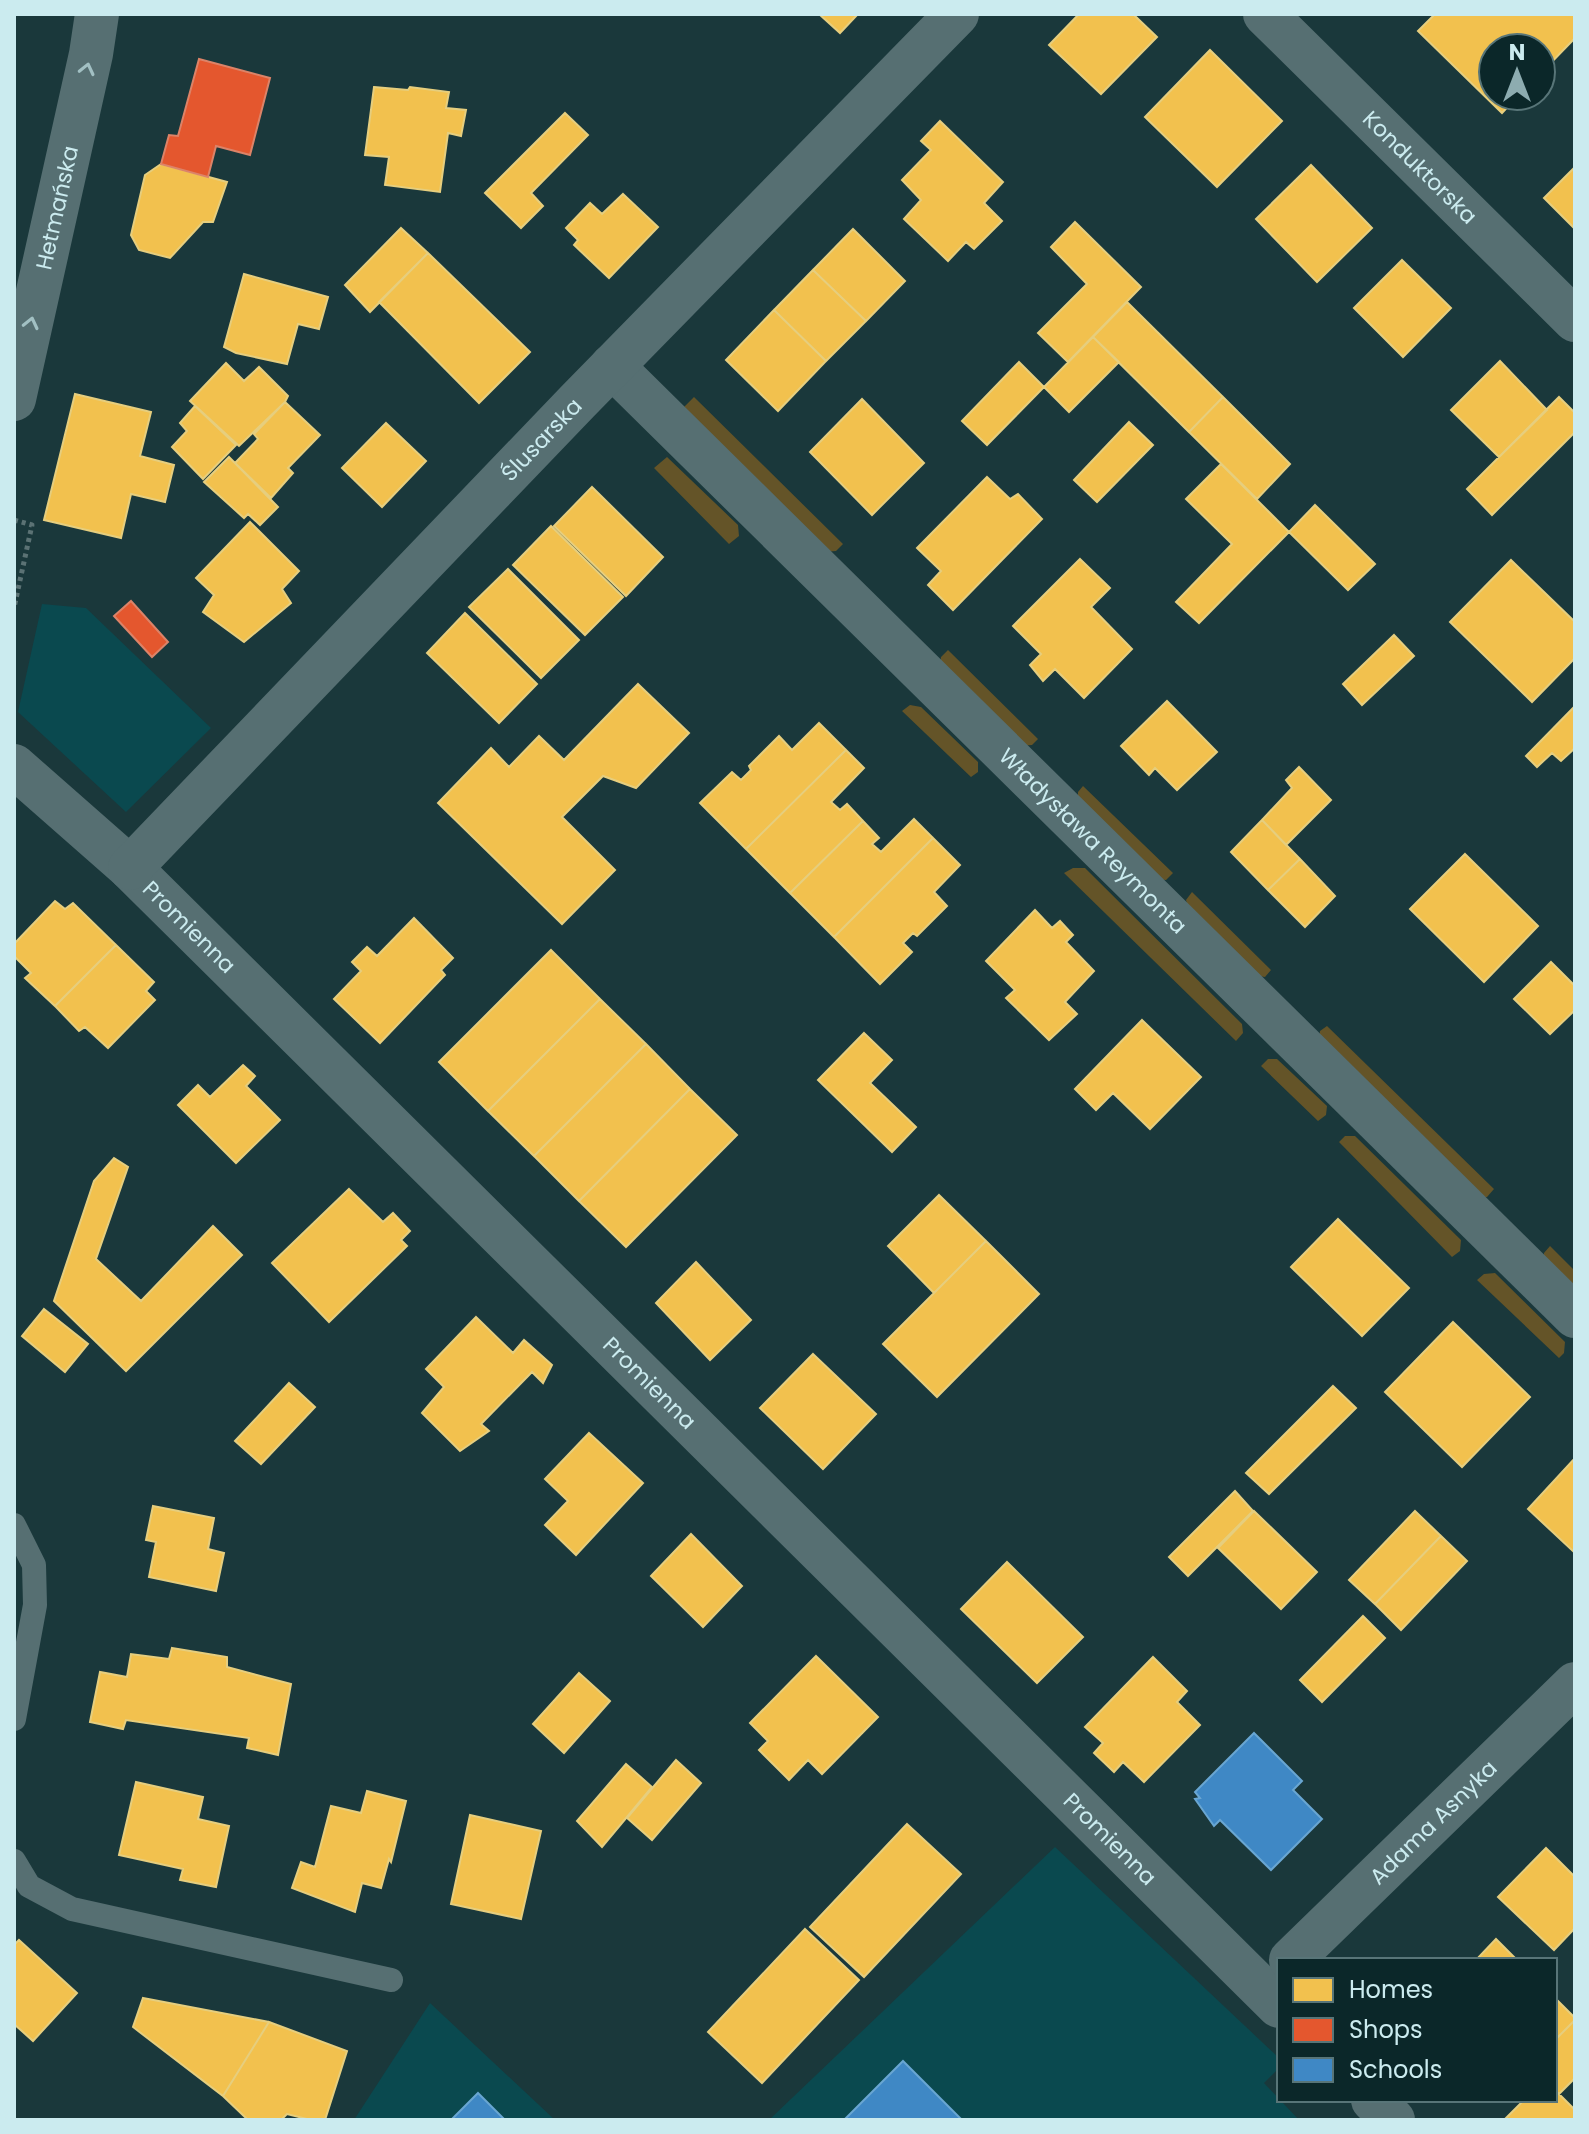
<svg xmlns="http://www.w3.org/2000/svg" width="1589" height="2134" viewBox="0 0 1589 2134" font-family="Poppins,sans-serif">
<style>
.built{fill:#0a494f}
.green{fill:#645428}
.homes{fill:#f2c14e;stroke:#e6ce7e;stroke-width:2}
.shops{fill:#e4572e;stroke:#dc8368;stroke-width:2}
.schools{fill:#3f88c5;stroke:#69a6d2;stroke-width:2}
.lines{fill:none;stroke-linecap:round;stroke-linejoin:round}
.path{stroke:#5b7274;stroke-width:5;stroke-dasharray:4 4;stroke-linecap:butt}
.lane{stroke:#566f72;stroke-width:24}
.street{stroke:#566f72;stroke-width:44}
.secondary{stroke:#566f72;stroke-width:44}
.oneway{stroke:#a2c0c3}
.labels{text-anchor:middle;stroke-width:8;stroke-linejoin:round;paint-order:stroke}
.street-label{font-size:22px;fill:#cbebef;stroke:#0b2729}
</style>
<rect width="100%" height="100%" fill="#1a383b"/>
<!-- built -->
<path class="built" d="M 42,604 L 86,608 L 211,728 L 126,812 L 18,712 Z
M 1055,1847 L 1279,2058 L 1279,2068 L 1264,2083 L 1299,2120 L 769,2120 Z
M 430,2003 L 555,2120 L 354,2120 Z"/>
<!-- green -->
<path class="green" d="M 694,397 L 843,544 L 836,551 L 824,552 L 680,411 Z
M 667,457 L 738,525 L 739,536 L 729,544 L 654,468 Z
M 948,650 L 1038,739 L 1032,745 L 1020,746 L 940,667 L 941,657 Z
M 910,705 L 921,707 L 978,762 L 978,772 L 971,777 L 902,711 Z
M 1083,786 L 1173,873 L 1166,880 L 1155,879 L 1078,804 L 1078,792 Z
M 1073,868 L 1085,868 L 1242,1024 L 1243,1033 L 1236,1041 L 1064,873 Z
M 1192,892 L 1271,970 L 1265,977 L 1253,975 L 1190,913 L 1186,900 Z
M 1327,1026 L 1494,1189 L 1487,1197 L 1477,1199 L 1319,1041 L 1320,1031 Z
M 1268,1059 L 1277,1059 L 1327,1106 L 1326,1115 L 1318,1121 L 1261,1066 Z
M 1345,1136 L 1355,1136 L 1461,1240 L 1460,1251 L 1452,1257 L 1339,1142 Z
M 1550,1246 L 1575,1271 L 1575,1295 L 1544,1264 L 1544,1253 Z
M 1495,1273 L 1565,1342 L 1564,1353 L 1559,1358 L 1477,1280 L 1484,1274 Z"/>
<!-- homes -->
<path class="homes" d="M 819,14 L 858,14 L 840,33 Z
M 1079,14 L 1133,14 L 1157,37 L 1101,94 L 1049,45 Z
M 1435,14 L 1573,14 L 1575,16 L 1575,38 L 1541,73 L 1541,48 L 1493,48 L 1493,96 L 1518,96 L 1502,113 L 1418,31 Z
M 1210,50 L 1282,121 L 1217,187 L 1145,117 Z
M 374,87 L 408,90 L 410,87 L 449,92 L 446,108 L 466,110 L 461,136 L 448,133 L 440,192 L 385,185 L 389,157 L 365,155 Z
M 565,113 L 588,135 L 531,193 L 543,206 L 521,228 L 485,193 Z
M 940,121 L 1003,182 L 984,203 L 1002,221 L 974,249 L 966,242 L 948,261 L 904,219 L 921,200 L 902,180 L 931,150 L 921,141 Z
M 161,164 L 227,182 L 213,222 L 203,222 L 170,258 L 139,250 L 131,235 L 145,175 Z
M 1311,165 L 1372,228 L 1317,282 L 1256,219 Z
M 1575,167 L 1575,229 L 1544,198 Z
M 623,194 L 658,227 L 609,278 L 574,245 L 578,240 L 566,228 L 590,203 L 602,214 Z
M 1075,222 L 1141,287 L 1068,362 L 1038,333 L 1087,284 L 1051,247 Z
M 401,228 L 428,253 L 370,312 L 345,285 Z
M 853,229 L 905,281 L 866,321 L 813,270 Z
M 428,253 L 530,352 L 479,403 L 379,302 Z
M 1402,260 L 1451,308 L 1403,357 L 1354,308 Z
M 813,270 L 866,321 L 826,361 L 774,310 Z
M 244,274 L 328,297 L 319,329 L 298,324 L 287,364 L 236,353 L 224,347 Z
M 1127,302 L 1223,397 L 1189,432 L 1093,337 Z
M 774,310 L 826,361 L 778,411 L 726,360 Z
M 1093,337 L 1119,362 L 1069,412 L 1044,387 Z
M 1500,361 L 1547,410 L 1499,457 L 1451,410 Z
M 1019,362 L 1044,387 L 987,445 L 962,421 Z
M 226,363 L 244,381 L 259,367 L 288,396 L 285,402 L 239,446 L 190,401 Z
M 75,394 L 151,412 L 140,456 L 174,465 L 165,502 L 131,494 L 121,538 L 44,520 Z
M 1223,397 L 1290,464 L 1257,499 L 1189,432 Z
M 1559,397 L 1575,413 L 1575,432 L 1492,515 L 1467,489 Z
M 862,399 L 924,463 L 872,515 L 810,452 Z
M 285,402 L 320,435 L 288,468 L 293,473 L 271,498 L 235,463 L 258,439 L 254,434 Z
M 195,406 L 236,445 L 203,479 L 172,447 L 187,431 L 180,423 Z
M 1129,422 L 1153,445 L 1097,502 L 1074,480 Z
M 386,423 L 426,461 L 382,507 L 342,468 Z
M 229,457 L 278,507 L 260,525 L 248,514 L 244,518 L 204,482 Z
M 1221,464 L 1289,532 L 1199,623 L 1176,602 L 1232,544 L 1186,499 Z
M 987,477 L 1010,499 L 1018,494 L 1042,519 L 953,610 L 928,585 L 941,571 L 917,548 Z
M 592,487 L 663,557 L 626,596 L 554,526 Z
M 1315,505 L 1375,564 L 1348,590 L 1289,532 Z
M 250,522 L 299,571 L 282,589 L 291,603 L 244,642 L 203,612 L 214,595 L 196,578 Z
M 551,526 L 623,597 L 585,635 L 513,565 Z
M 1080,559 L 1110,588 L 1091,607 L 1132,649 L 1084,698 L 1055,669 L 1043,681 L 1030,665 L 1041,654 L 1013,626 Z
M 1511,560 L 1575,622 L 1575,658 L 1532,702 L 1450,622 Z
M 508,569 L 579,640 L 541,678 L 469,607 Z
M 465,613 L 537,684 L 499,723 L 427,653 Z
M 1394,635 L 1414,656 L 1362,705 L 1343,684 Z
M 638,684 L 689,733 L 636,788 L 603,776 L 562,817 L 615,870 L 562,924 L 438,803 L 491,748 L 509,767 L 539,736 L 564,760 Z
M 1167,701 L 1217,752 L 1177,790 L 1155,768 L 1149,775 L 1121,746 Z
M 1575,706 L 1575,748 L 1561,761 L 1552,753 L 1537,767 L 1526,756 Z
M 819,723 L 846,750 L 746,849 L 700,803 L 732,772 L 741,780 L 751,770 L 749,766 L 779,736 L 792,750 Z
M 846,750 L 864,768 L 831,802 L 840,810 L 847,804 L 863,821 L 790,893 L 746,849 Z
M 1299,767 L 1331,800 L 1286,845 L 1262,820 L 1292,788 L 1286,780 Z
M 914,819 L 933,838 L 834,937 L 790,893 L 863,821 L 879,838 L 872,844 L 881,852 Z
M 1262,820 L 1300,859 L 1268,890 L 1231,852 Z
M 933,838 L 960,865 L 934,892 L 947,906 L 917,936 L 913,933 L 903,943 L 912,952 L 880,984 L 834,937 Z
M 1465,854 L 1538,926 L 1484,982 L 1410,909 Z
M 1300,859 L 1335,896 L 1305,927 L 1268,890 Z
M 55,901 L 65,909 L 73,903 L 116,945 L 55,1006 L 25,978 L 31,973 L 14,956 L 14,944 Z
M 1035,910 L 1052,928 L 1060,921 L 1073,935 L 1066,942 L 1094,971 L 1065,1002 L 1077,1014 L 1049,1040 L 1006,998 L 1015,990 L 986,961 Z
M 414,918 L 453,958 L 441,970 L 445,975 L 380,1043 L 334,999 L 361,971 L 352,962 L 367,947 L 377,956 Z
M 116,945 L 154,982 L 146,991 L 155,1000 L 108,1048 L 85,1027 L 79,1031 L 55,1006 Z
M 551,950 L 600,999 L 488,1111 L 439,1062 Z
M 1551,962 L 1575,986 L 1575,1010 L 1550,1034 L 1514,999 Z
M 600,999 L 646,1044 L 534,1156 L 488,1111 Z
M 1142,1020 L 1201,1077 L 1150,1129 L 1113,1093 L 1096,1110 L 1075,1089 Z
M 864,1033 L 892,1060 L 870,1083 L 916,1127 L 892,1152 L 818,1080 Z
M 646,1044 L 690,1089 L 579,1201 L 534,1156 Z
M 243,1065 L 255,1076 L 246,1086 L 280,1120 L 236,1163 L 178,1105 L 198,1085 L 210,1097 Z
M 690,1089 L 737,1135 L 626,1247 L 579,1201 Z
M 114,1158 L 128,1167 L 96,1259 L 141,1301 L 213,1226 L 242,1255 L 126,1371 L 54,1301 L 94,1181 Z
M 349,1189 L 383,1222 L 393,1213 L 410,1231 L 401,1240 L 407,1246 L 329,1322 L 272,1263 Z
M 939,1195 L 986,1241 L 934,1293 L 888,1246 Z
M 1338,1219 L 1409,1288 L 1362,1336 L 1291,1267 Z
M 986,1241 L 1039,1294 L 937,1397 L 883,1344 Z
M 696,1262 L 751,1320 L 710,1360 L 656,1303 Z
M 44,1309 L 88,1344 L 65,1372 L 22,1336 Z
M 476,1317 L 513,1353 L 524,1340 L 552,1365 L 543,1383 L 532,1372 L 481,1424 L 489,1431 L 460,1451 L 422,1413 L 444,1387 L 426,1369 Z
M 1453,1322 L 1530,1397 L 1462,1467 L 1385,1392 Z
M 813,1354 L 876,1414 L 823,1469 L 760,1408 Z
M 289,1383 L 315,1407 L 261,1464 L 235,1441 Z
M 1333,1386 L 1356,1408 L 1269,1494 L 1246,1473 Z
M 589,1433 L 643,1483 L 576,1555 L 545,1525 L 568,1501 L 545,1479 Z
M 1575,1458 L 1575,1553 L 1528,1509 Z
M 1235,1491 L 1253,1511 L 1188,1576 L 1169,1557 Z
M 153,1506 L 214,1518 L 208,1549 L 224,1553 L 216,1591 L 149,1577 L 156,1542 L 146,1540 Z
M 1254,1511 L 1317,1572 L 1281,1609 L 1218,1548 Z
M 1415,1511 L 1441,1536 L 1375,1604 L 1349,1580 Z
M 691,1534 L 742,1586 L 703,1627 L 651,1576 Z
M 1441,1536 L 1467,1561 L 1401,1630 L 1375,1604 Z
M 1007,1562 L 1083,1637 L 1037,1683 L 961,1609 Z
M 1363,1616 L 1385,1638 L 1322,1702 L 1300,1680 Z
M 172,1648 L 227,1657 L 227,1667 L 291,1684 L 278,1755 L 247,1748 L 249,1738 L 126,1720 L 123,1729 L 90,1722 L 100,1672 L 127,1677 L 131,1654 L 169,1659 Z
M 816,1656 L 878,1717 L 822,1774 L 808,1760 L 789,1780 L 759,1750 L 768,1741 L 750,1723 Z
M 1153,1657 L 1187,1691 L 1177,1702 L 1200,1725 L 1144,1782 L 1123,1762 L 1114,1772 L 1094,1753 L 1103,1743 L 1085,1727 Z
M 579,1673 L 610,1701 L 564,1753 L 533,1724 Z
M 676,1760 L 701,1783 L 652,1840 L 627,1818 Z
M 626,1764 L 652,1787 L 602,1847 L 577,1821 Z
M 136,1782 L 203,1797 L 198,1819 L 229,1826 L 216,1887 L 180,1880 L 183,1869 L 119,1855 Z
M 367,1791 L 406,1801 L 391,1862 L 389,1859 L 381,1888 L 362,1883 L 355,1912 L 292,1888 L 301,1862 L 315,1867 L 331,1806 L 361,1813 Z
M 470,1815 L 541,1831 L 521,1919 L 451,1904 Z
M 907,1824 L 961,1874 L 864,1977 L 810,1927 Z
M 1546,1848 L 1575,1877 L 1575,1928 L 1554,1950 L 1498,1897 Z
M 805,1929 L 859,1980 L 762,2083 L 708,2032 Z
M 1496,1939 L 1517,1960 L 1476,1960 Z
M 19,1940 L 77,1993 L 33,2041 L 14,2024 L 14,1945 Z
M 143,1998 L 269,2022 L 223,2096 L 133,2027 Z
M 1555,1998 L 1575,2018 L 1575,2020 L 1555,2040 Z
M 1575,2020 L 1575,2078 L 1559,2094 L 1555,2090 L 1555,2040 Z
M 269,2022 L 347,2051 L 325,2120 L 311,2120 L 287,2114 L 281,2120 L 248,2120 L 223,2096 Z
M 1555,2090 L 1575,2110 L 1575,2120 L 1504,2120 L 1524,2100 L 1555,2100 Z"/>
<!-- shops -->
<path class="shops" d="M 199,59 L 270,78 L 250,155 L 216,146 L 208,177 L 161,164 L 169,135 L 178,136 Z
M 131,601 L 168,642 L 152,657 L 114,616 Z"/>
<!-- schools -->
<path class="schools" d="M 1254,1733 L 1302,1781 L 1293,1790 L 1322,1819 L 1271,1870 L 1220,1820 L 1214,1826 L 1195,1799 L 1200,1798 L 1195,1792 Z
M 903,2061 L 962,2120 L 844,2120 Z
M 478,2093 L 505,2120 L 451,2120 Z"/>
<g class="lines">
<!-- path -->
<path class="path" d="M 14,520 L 32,525 L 14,608"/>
<!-- lane -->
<path class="lane" d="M 14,1525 L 34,1565 L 35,1605 L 14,1719
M 14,1861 L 29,1886 L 72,1909 L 391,1980"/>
<!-- street -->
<g class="street">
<path id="s1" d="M 1265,14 L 1575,320"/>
<path id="s2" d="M 612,366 L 1575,1316"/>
<path id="s3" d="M 14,766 L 130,868 L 1279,2006"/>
<path id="s4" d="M 130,868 L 578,401 L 957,14"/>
<path id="s5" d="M 1291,1960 L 1575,1684"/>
<path d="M 1373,2100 L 1393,2120"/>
</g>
<!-- secondary -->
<path class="secondary" id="s6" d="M 14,399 L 91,54 L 97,14"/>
</g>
<!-- one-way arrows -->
<defs><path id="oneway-chevron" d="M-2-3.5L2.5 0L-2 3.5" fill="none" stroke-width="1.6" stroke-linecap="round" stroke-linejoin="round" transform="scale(2)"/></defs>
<g class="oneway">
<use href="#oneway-chevron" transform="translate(87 69) rotate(-77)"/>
<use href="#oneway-chevron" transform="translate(31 323) rotate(-77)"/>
</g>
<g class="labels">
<!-- street labels -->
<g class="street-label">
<text dy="8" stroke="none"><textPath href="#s1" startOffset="218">Konduktorska</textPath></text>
<text dy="8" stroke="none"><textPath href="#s6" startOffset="196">Hetmańska</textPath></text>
<text dy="8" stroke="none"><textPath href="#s4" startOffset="594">Ślusarska</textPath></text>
<text dy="8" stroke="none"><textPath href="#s2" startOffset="676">Władysława Reymonta</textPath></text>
<text dy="8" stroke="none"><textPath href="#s3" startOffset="238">Promienna</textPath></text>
<text dy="8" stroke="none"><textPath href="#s3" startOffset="886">Promienna</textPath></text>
<text dy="8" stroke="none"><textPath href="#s5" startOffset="198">Adama Asnyka</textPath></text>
<text dy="8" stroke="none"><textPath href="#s3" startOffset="1534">Promienna</textPath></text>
</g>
</g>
<!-- border -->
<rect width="1589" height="2134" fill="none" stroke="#cbebef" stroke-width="32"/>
<!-- legend -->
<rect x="1277" y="1958" width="280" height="144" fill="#0b2729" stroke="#587578" stroke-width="2"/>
<rect x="1293" y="1978" width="40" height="24" fill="#f2c14e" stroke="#587578" stroke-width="2"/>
<text x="1349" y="1998" font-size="24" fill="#cbebef">Homes</text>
<rect x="1293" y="2018" width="40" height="24" fill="#e4572e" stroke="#587578" stroke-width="2"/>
<text x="1349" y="2038" font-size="24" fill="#cbebef">Shops</text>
<rect x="1293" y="2058" width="40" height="24" fill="#3f88c5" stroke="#587578" stroke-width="2"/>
<text x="1349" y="2078" font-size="24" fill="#cbebef">Schools</text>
<!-- north arrow -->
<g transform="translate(1517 72)"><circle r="38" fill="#0b2729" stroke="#587578" stroke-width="2"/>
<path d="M0-6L14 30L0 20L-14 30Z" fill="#8dacb0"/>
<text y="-12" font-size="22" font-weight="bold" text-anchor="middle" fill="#cbebef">N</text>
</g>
</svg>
